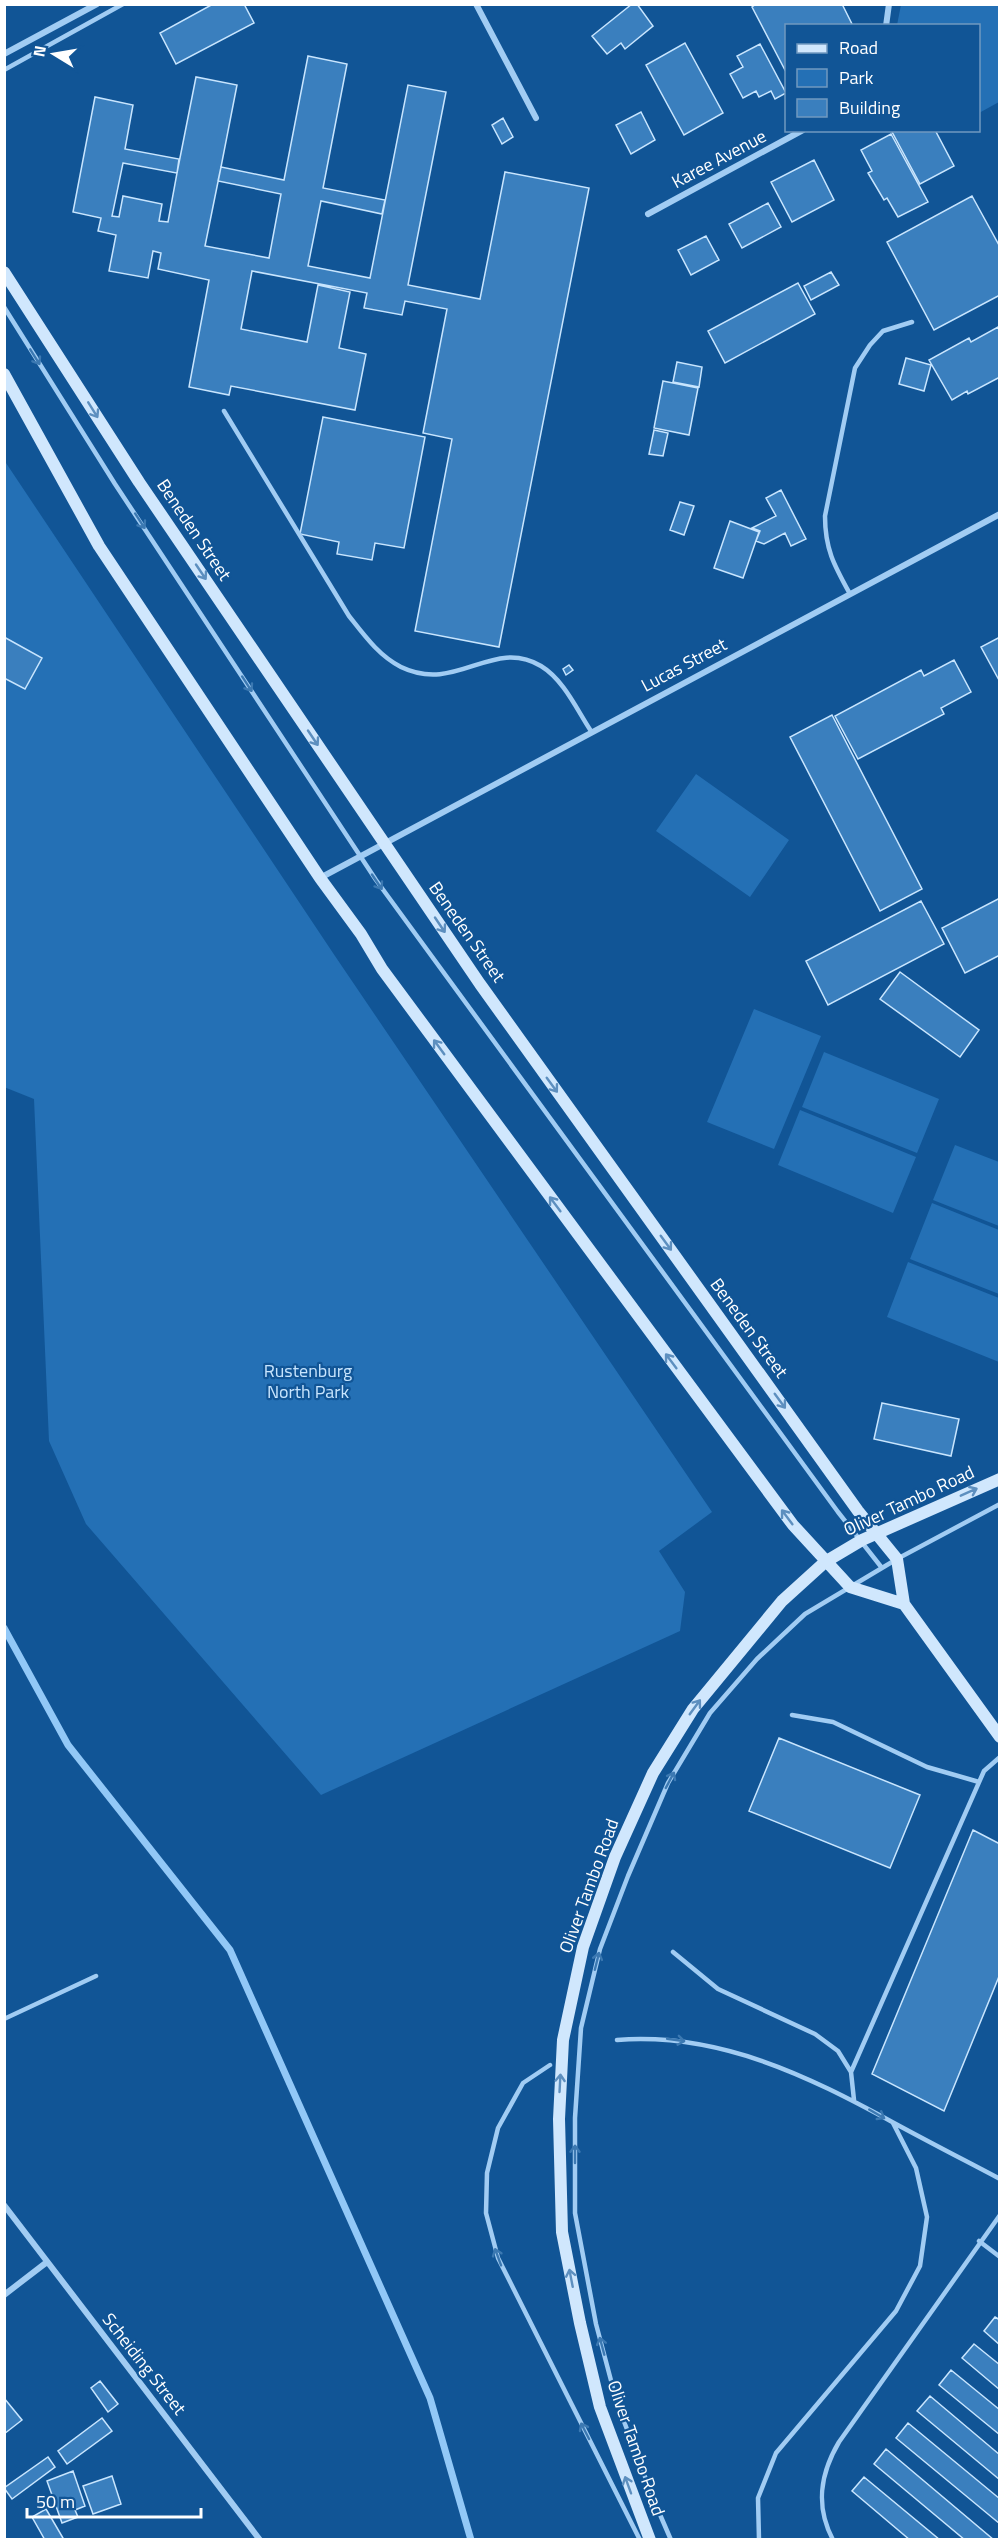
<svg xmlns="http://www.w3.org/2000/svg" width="1004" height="2544" viewBox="0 0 1004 2544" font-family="'Titillium Web',sans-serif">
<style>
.green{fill:#2470b5}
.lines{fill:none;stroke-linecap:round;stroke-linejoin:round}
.stream{stroke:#92c8f7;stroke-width:7}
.building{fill:#3a7fbe;stroke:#c8e5fe;stroke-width:1.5;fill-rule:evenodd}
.service{stroke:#a1ccf3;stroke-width:4.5}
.minor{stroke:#a1ccf3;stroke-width:6}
.secondary{stroke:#d0e7fd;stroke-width:12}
.oneway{stroke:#3c79b2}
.oneway2{stroke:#5d8fbf}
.labels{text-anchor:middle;stroke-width:4.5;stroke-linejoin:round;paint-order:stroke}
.street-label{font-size:18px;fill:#fff;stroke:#115596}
.park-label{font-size:18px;fill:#c8e5fe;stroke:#115596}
</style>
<rect width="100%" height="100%" fill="#115596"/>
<!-- green -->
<path class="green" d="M 901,5 L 999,5 L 999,102 L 979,113 L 978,26 L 897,25 Z
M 4,460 L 335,956 L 712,1512 L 659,1551 L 685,1592 L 680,1631 L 321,1795 L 86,1524 L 49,1441 L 34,1099 L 4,1087 Z
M 696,774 L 789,840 L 750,897 L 656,831 Z
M 754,1009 L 821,1036 L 774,1149 L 707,1122 Z
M 824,1052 L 939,1099 L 917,1153 L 802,1107 Z
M 800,1110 L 916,1157 L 893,1213 L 778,1165 Z
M 955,1145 L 999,1162 L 999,1226 L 933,1200 Z
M 932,1203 L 999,1230 L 999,1294 L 910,1259 Z
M 908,1262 L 999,1298 L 999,1362 L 887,1317 Z"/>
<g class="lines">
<!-- stream -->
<path class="stream" d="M 4,1628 L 68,1745 L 230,1950 L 430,2398 L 471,2540"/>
</g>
<!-- building -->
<path class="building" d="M 213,4 L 244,4 L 254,23 L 176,64 L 160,33 Z
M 632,4 L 637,4 L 653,26 L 625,49 L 621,43 L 607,54 L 592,36 Z
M 756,4 L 842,4 L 853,26 L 786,26 L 786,72 L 752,7 Z
M 685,43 L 723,113 L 684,135 L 646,65 Z
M 760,44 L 786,93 L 775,99 L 771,91 L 759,97 L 756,91 L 743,98 L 730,74 L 743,67 L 737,56 Z
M 308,56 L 347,64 L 323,188 L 385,200 L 382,214 L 321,201 L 308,266 L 370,278 L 408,85 L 446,92 L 408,285 L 480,299 L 505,172 L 589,188 L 499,647 L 415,631 L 452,439 L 423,433 L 447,309 L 405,301 L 402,315 L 364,308 L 367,293 L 252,271 L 241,329 L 307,342 L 318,285 L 350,292 L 339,348 L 366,354 L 355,410 L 231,386 L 229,395 L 189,387 L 209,280 L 158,269 L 161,253 L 153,251 L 148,278 L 109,271 L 116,235 L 98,231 L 101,218 L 73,212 L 95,97 L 133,105 L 125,149 L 179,159 L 177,173 L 196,77 L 237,85 L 221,167 L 284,180 ZM 123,163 L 177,173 L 168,222 L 159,221 L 162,204 L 123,196 L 119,217 L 112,216 ZM 221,167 L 218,181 L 281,194 L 269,258 L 205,246 Z
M 641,112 L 655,140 L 631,154 L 616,125 Z
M 503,118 L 513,137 L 502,144 L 492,125 Z
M 891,130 L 935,130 L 954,166 L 920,184 Z
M 891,134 L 928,202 L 898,217 L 887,198 L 884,200 L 868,173 L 872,171 L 861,150 Z
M 814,160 L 834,200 L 792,222 L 771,182 Z
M 972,196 L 1000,247 L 1000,295 L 934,330 L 887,242 Z
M 768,203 L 781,227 L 742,248 L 729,224 Z
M 706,236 L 719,260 L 691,275 L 678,250 Z
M 831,272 L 839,285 L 811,300 L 804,286 Z
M 798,283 L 815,314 L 725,363 L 708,331 Z
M 998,327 L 1000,331 L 1000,377 L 968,394 L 967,391 L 952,400 L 929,360 L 969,338 L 971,342 Z
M 906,358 L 931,365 L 924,391 L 899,384 Z
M 677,362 L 702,367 L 699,387 L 673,382 Z
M 663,381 L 698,388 L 689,435 L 654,428 Z
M 323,417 L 425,437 L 404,548 L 375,543 L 372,560 L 337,554 L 339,542 L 300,534 Z
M 654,430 L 668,433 L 663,456 L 649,454 Z
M 781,490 L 806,539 L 791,546 L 785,533 L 764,544 L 756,541 L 760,531 L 752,528 L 776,516 L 766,498 Z
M 680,502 L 694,506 L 684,535 L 670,530 Z
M 730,521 L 759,532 L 743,578 L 714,568 Z
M 4,637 L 42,658 L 25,689 L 4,678 Z
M 1000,637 L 1000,682 L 981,647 Z
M 954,660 L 971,692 L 941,708 L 944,714 L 858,759 L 835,716 L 921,670 L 924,676 Z
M 569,665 L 573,670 L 566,675 L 563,669 Z
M 832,715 L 922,889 L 880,911 L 790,737 Z
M 1000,898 L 1000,955 L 965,973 L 942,928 Z
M 921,901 L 944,944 L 828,1005 L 806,961 Z
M 900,972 L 979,1030 L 960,1057 L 880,999 Z
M 882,1403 L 959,1419 L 951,1456 L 874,1439 Z
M 779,1738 L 920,1795 L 890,1868 L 749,1811 Z
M 973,1830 L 1000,1844 L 1000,1974 L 944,2111 L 872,2074 Z
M 995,2317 L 1000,2320 L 1000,2345 L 984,2331 Z
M 974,2344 L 1000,2365 L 1000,2390 L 962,2358 Z
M 951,2370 L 1000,2410 L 1000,2435 L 939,2385 Z
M 100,2381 L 118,2404 L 108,2412 L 91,2388 Z
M 930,2396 L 1000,2455 L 1000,2480 L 917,2411 Z
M 4,2398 L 22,2420 L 4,2434 Z
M 102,2418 L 112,2431 L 67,2464 L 58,2451 Z
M 908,2423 L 1000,2499 L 1000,2524 L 896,2438 Z
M 886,2449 L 994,2540 L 965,2540 L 874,2464 Z
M 48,2457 L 55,2467 L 12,2499 L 4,2488 Z
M 73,2471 L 85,2506 L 75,2510 L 78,2517 L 62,2523 L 47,2481 Z
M 112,2476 L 121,2504 L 93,2514 L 83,2486 Z
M 864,2477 L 940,2540 L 910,2540 L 852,2491 Z
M 46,2509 L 63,2538 L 60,2540 L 45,2540 L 32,2517 Z"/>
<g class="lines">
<!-- service -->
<path class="service" d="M 4,70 L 123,4
M 4,307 L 115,484 L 376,880 L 838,1512 L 882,1568
M 224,411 L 349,616 C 364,635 379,656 401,667 C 457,694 492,637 541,666 C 564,680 577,710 591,731
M 850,594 C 834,565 825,549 825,516 L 855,368 L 870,345 L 883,331 L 912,322
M 792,1715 L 833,1722 L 927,1767 L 979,1782
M 673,1952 L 718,1989 L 815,2034 L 838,2051 L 851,2072 L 854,2100
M 4,2019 L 96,1976
M 617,2040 C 719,2032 808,2076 894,2123 C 929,2142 964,2160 1000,2179
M 550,2065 L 523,2083 L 498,2128 L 487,2173 L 486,2213 L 498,2258 L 640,2540
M 851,2072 L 984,1771 L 1000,1757
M 979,2241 L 1000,2257
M 671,2540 L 655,2503 L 617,2403 L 596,2324 L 575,2213 L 575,2118 L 581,2028 L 600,1949 L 628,1876 L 668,1783 L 710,1713 L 757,1659 L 805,1614 L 897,1559 L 1000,1504
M 759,2540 L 758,2498 L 776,2453 L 896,2311 L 920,2266 L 927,2217 L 916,2168 L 893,2123
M 833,2540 C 815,2506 820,2474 839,2442 L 1000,2215"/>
<!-- minor -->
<path class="minor" d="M 476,4 L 536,118
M 886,26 L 889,4
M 4,54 L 97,4
M 648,214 L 803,130
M 320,878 L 1000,514
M 4,2205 L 260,2540
M 4,2295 L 47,2262"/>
<!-- secondary -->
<path class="secondary" d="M 4,272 L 139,482 L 480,984 L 858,1511 L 897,1559 L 904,1604 L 1000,1737
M 4,374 L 99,546 L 320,878 L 361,934 L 382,969 L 793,1525 L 850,1587 L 904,1604
M 650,2540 L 600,2407 L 580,2323 L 562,2232 L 559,2119 L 563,2040 L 583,1947 L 615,1857 L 653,1773 L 693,1709 L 782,1601 L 825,1562 L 862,1540 L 1000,1479"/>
</g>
<!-- one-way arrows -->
<defs><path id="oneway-shaft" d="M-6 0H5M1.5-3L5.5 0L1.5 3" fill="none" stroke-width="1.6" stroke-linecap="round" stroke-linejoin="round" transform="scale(1.5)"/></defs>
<g class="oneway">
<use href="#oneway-shaft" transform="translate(35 357) rotate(58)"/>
<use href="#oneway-shaft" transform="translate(140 521) rotate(57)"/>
<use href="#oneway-shaft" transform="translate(247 684) rotate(57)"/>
<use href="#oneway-shaft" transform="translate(377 882) rotate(56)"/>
<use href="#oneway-shaft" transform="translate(670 1780) rotate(-62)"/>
<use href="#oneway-shaft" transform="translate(597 1961) rotate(-76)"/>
<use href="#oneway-shaft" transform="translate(676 2040) rotate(8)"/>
<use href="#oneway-shaft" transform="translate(877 2114) rotate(30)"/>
<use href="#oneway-shaft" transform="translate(575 2154) rotate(-90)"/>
<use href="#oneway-shaft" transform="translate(498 2257) rotate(-110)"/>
<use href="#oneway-shaft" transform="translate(602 2346) rotate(-105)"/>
<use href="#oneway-shaft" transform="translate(585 2431) rotate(-117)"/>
</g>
<g class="oneway2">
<use href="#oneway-shaft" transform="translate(93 410) rotate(58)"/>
<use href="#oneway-shaft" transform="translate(201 572) rotate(56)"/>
<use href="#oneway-shaft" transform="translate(313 738) rotate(56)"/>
<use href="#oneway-shaft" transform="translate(440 925) rotate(56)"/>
<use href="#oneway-shaft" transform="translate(439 1047) rotate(-126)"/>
<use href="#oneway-shaft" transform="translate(552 1085) rotate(54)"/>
<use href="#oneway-shaft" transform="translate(555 1204) rotate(-127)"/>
<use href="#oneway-shaft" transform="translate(666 1243) rotate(54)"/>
<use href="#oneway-shaft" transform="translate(671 1361) rotate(-127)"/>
<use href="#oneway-shaft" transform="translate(780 1401) rotate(54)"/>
<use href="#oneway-shaft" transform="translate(969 1492) rotate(-24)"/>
<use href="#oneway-shaft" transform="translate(787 1517) rotate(-127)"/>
<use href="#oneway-shaft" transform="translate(695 1707) rotate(-54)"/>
<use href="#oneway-shaft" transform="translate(560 2083) rotate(-87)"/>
<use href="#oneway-shaft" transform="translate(571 2278) rotate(-101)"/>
<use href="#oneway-shaft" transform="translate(628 2485) rotate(-110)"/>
</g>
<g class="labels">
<!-- street labels -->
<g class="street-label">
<text transform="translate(719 159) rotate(-28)" y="6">Karee Avenue</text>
<text transform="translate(194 530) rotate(56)" y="6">Beneden Street</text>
<text transform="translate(684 665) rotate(-28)" y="6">Lucas Street</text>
<text transform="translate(467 932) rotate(55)" y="6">Beneden Street</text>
<text transform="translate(749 1328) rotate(54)" y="6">Beneden Street</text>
<text transform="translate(909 1501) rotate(-25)" y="6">Oliver Tambo Road</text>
<text transform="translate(589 1886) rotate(-70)" y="6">Oliver Tambo Road</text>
<text transform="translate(144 2364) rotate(52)" y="6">Scheiding Street</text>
<text transform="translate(636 2448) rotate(71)" y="6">Oliver Tambo Road</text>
</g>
<!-- park labels -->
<g class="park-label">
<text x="308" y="1377">Rustenburg<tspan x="308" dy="21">North Park</tspan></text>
</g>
</g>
<!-- border -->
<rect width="1004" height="2544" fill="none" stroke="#ffffff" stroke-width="12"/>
<!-- legend -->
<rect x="785" y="24" width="195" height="108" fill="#115596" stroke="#7099c0" stroke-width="1.5"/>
<rect x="797" y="44" width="30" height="9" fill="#d0e7fd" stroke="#7099c0" stroke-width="1.5"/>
<text x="839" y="54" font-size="18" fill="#ffffff">Road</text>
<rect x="797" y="69" width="30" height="18" fill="#2470b5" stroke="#7099c0" stroke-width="1.5"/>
<text x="839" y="84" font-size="18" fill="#ffffff">Park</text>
<rect x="797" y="99" width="30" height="18" fill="#3a7fbe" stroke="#7099c0" stroke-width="1.5"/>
<text x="839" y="114" font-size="18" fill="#ffffff">Building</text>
<!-- north arrow -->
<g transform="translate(54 54) rotate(281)" stroke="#115596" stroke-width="4.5" paint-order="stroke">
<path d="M0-4.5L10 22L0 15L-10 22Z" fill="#ffffff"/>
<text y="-9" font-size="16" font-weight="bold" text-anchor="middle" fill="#ffffff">N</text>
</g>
<!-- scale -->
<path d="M27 2508v9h174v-9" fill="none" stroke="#ffffff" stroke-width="3"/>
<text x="36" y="2508" font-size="18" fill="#ffffff" stroke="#115596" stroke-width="4.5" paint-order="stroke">50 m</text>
</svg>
